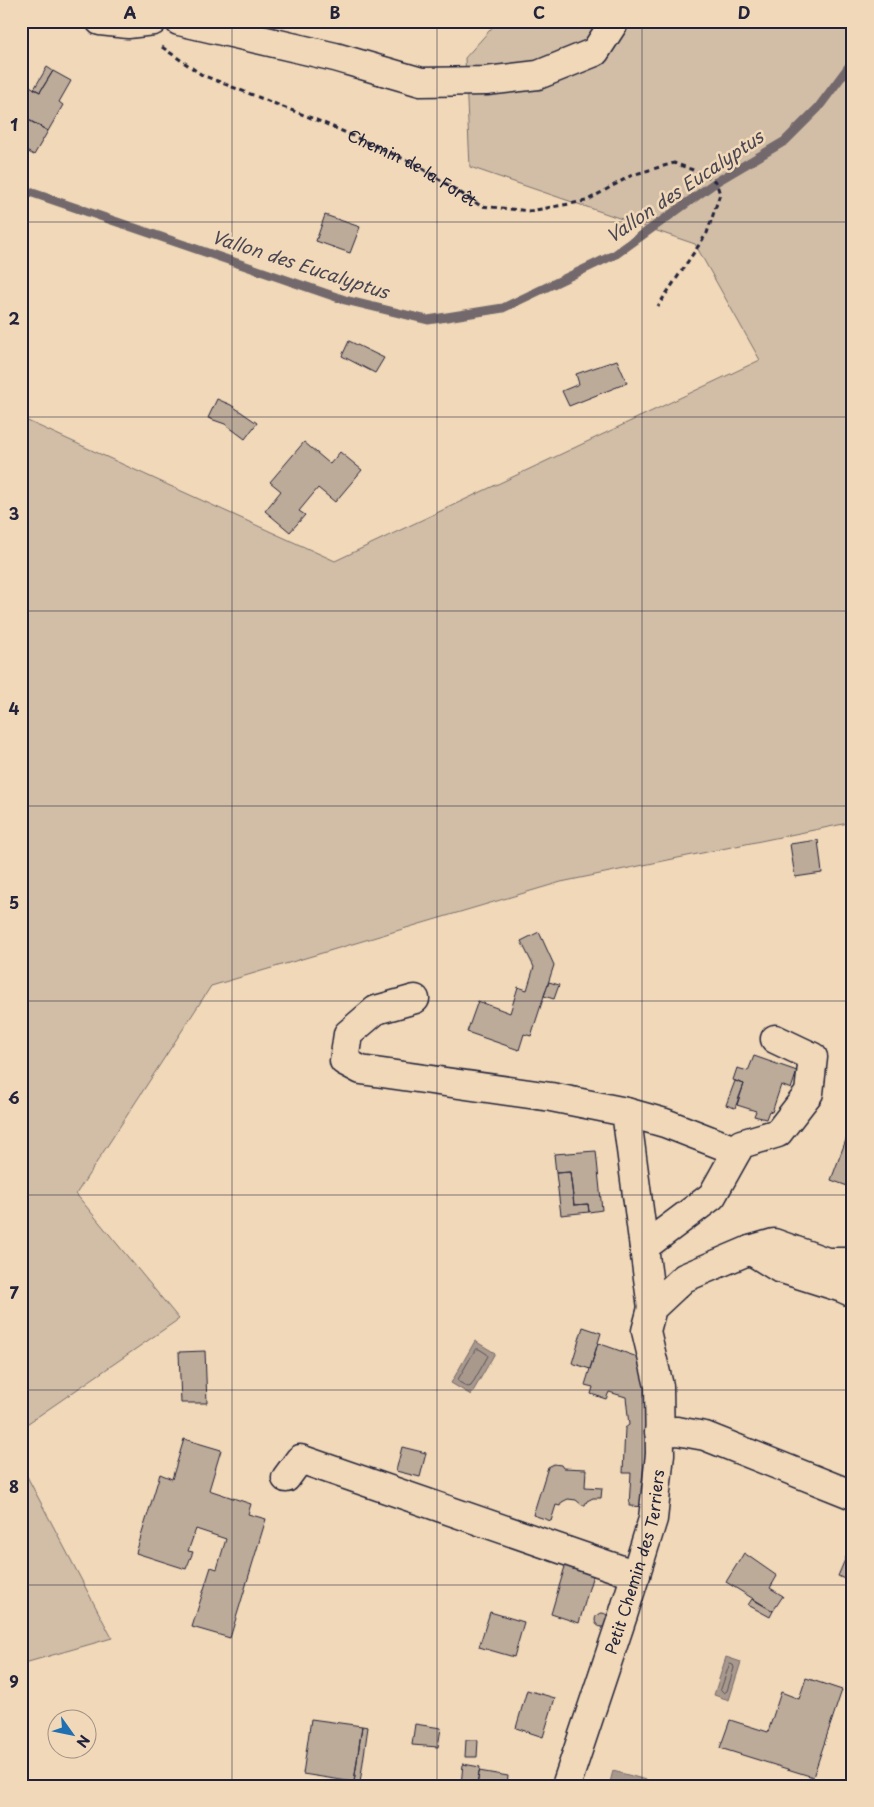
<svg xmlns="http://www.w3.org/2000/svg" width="874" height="1807" viewBox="0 0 874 1807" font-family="'Playpen Sans',sans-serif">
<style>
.green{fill:#d2bea6;stroke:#7a7070}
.water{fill:#a9998d;stroke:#73696c}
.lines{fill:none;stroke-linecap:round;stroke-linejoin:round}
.shore{stroke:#58525c;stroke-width:1}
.stream{stroke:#73696c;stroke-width:9}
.building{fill:#bdab99;stroke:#22223b}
.minor-casing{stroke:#22223b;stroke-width:31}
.path{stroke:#22223b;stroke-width:3;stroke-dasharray:5 4;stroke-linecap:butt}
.minor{stroke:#f0d8b8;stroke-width:28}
.grid{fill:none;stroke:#22223b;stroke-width:1;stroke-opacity:0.55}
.labels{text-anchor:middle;stroke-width:5;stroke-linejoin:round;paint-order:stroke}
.street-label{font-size:16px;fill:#22223b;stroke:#f0d8b8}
.water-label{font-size:18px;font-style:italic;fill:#4a4654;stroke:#f0d8b8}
.neatline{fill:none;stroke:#22223b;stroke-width:2}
.grid-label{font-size:16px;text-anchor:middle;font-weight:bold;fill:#22223b}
</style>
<rect width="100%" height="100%" fill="#f0d8b8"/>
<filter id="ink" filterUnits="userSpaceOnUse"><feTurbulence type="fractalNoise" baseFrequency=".02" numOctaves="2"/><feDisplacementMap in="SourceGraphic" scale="10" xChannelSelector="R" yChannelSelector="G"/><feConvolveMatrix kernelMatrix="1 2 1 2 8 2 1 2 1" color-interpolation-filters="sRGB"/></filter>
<g filter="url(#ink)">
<!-- green -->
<path class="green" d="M 498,21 L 853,21 L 853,822 L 561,882 L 211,986 L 76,1194 L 179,1319 L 21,1428 L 21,418 L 335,561 L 760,360 L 695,244 L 470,167 L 465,58 Z
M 21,1465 L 112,1638 L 21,1664 Z"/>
<!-- water -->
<path class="water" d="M 475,1341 L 495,1353 L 471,1395 L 451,1383 Z
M 726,1657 L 741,1662 L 729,1700 L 714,1695 Z
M 613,1771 L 658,1783 L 657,1786 L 609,1786 Z"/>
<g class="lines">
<!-- shore -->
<path class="shore" d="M 476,1349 L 479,1349 L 487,1354 L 488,1356 L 471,1386 L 468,1387 L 459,1382 L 458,1380 Z
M 730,1664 L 733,1665 L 734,1668 L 727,1691 L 724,1693 L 721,1690 Z"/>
<!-- stream -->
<path class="stream" d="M 21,189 L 345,300 L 428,320 L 503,308 L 616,254 L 716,182 L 785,141 L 818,108 L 853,61"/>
</g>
<!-- building -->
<path class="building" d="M 47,67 L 53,71 L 40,92 L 34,89 Z
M 53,71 L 71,81 L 59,102 L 63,105 L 48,131 L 21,116 L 21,81 L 40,92 Z
M 24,117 L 48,131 L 34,155 L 21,148 L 21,122 Z
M 325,215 L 360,227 L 350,253 L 316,241 Z
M 349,341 L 384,358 L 375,373 L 342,356 Z
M 617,360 L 627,383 L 569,406 L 562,391 L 579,384 L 576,374 Z
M 217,399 L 231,405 L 257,423 L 245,439 L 225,424 L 208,418 Z
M 304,442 L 330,464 L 340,452 L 362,470 L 335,502 L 318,488 L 299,511 L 305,515 L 290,532 L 265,511 L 281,491 L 270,482 Z
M 818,840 L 822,873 L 795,877 L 790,844 Z
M 539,932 L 554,965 L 531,1036 L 524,1034 L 519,1050 L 467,1032 L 478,1001 L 510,1013 L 518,987 L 527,990 L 534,967 L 521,941 Z
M 549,982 L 559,985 L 554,999 L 544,996 Z
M 754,1056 L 797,1071 L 791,1089 L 781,1085 L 772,1112 L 769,1111 L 766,1119 L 754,1116 L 756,1111 L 737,1105 L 744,1084 L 733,1080 L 737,1068 L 748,1071 Z
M 735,1081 L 744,1084 L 735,1108 L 726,1105 Z
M 853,1121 L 853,1188 L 831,1180 Z
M 596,1151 L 602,1210 L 589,1212 L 588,1204 L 574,1205 L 570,1172 L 556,1173 L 554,1154 Z
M 570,1172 L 574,1205 L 588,1204 L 589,1212 L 561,1215 L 556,1173 Z
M 583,1327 L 601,1333 L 590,1369 L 572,1363 Z
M 598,1343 L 643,1359 L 653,1457 L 649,1507 L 629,1506 L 631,1473 L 623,1473 L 625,1428 L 629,1425 L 626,1397 L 609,1392 L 606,1399 L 591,1394 L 593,1387 L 585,1385 Z
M 205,1351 L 207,1403 L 181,1403 L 179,1352 Z
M 184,1439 L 221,1450 L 209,1490 L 251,1504 L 248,1514 L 266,1519 L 230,1638 L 192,1627 L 211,1567 L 217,1569 L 226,1539 L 196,1529 L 188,1551 L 193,1552 L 186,1569 L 136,1553 L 160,1474 L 172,1479 Z
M 402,1447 L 426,1453 L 420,1477 L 396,1471 Z
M 554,1464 L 561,1465 L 563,1468 L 586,1469 L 585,1487 L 602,1488 L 601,1498 L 593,1498 L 587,1501 L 585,1505 L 582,1505 L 576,1500 L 568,1499 L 562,1502 L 560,1506 L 556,1505 L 551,1521 L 533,1515 L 548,1467 Z
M 744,1553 L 777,1576 L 770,1588 L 783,1596 L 773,1611 L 726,1582 Z
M 847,1555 L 853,1558 L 853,1583 L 838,1576 Z
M 566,1563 L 594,1571 L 579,1623 L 551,1614 Z
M 752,1599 L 773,1611 L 770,1617 L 748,1605 Z
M 490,1612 L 524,1622 L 514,1657 L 479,1647 Z
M595 1620a7 7 0 1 1 14 0a7 7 0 1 1-14 0Z
M 806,1678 L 842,1690 L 813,1777 L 720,1748 L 730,1720 L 768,1732 L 781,1692 L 799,1699 Z
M 527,1690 L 555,1698 L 543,1737 L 516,1728 Z
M 311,1719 L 362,1726 L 354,1782 L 303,1774 Z
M 415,1724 L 441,1728 L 438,1747 L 412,1745 Z
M 362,1726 L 368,1727 L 360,1783 L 354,1782 Z
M 466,1740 L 478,1740 L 477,1757 L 465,1757 Z
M 463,1764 L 480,1767 L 477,1786 L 461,1786 Z
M 479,1771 L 508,1776 L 507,1786 L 477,1786 Z"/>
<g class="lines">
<defs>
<g id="minor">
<path d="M 100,21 L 128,24 L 153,21"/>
<path d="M 179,21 L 335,57 L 421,82 L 486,81 L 538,75 L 595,52 L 615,21"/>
<path d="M 415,999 L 376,1010 L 348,1034 L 344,1061 L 361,1070 L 551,1097 L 626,1112 L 652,1308"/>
<path d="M 626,1112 L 665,1123 L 737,1151"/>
<path d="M 644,1247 L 712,1196 L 741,1144 L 778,1133 L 809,1093 L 813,1057 L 775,1039"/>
<path d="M 750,1250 L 779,1268 L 842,1288 L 853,1293"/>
<path d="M 659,1432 L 677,1431 L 705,1436 L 853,1495"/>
<path d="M 286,1478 L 300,1459 L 636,1575"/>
<path id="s2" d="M 566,1786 L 623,1615 L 653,1519 L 660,1454 L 659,1386 L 646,1331 L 652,1308 L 684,1278 L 750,1250 L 774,1243 L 827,1262 L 853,1262"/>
</g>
</defs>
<!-- minor casing -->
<use href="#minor" class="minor-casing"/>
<!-- path -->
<path class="path" id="s1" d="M 162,47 L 202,75 L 324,123 L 415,164 L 481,206 L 530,211 L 586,201 L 632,175 L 674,163 L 704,174 L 716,182 L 720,194 L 707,233 L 658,306"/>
<!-- minor -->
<use href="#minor" class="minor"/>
</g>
</g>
<!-- grid -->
<path class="grid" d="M 232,21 L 232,1786M 437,21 L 437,1786M 642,21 L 642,1786M 21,222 L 853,222M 21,417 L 853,417M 21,611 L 853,611M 21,806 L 853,806M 21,1001 L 853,1001M 21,1195 L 853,1195M 21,1390 L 853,1390M 21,1585 L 853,1585"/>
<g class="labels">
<!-- street labels -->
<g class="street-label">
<text dy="6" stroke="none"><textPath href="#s1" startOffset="279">Chemin de la Forêt</textPath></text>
<text dy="6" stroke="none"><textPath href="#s2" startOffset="235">Petit Chemin des Terriers</textPath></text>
</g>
<!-- water labels -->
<g class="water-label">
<text transform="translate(685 187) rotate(-34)" y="6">Vallon des Eucalyptus</text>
<text transform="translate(300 265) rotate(18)" y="6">Vallon des Eucalyptus</text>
</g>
</g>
<!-- margin -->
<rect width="874" height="1807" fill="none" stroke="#f0d8b8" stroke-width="55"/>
<!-- north arrow -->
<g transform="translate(72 1734) rotate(123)"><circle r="24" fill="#f0d8b8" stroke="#9e8f86"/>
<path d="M0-4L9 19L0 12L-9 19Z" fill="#1f6fb2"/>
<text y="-8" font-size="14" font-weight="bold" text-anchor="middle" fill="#22223b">N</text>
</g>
<rect x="28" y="28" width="818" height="1752" class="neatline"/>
<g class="grid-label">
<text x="130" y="19">A</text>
<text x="335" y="19">B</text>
<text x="539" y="19">C</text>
<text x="744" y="19">D</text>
<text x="14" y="131">1</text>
<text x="14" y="325">2</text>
<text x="14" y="520">3</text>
<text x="14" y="715">4</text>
<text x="14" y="909">5</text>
<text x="14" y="1104">6</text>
<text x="14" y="1299">7</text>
<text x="14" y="1493">8</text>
<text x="14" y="1688">9</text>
</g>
</svg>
